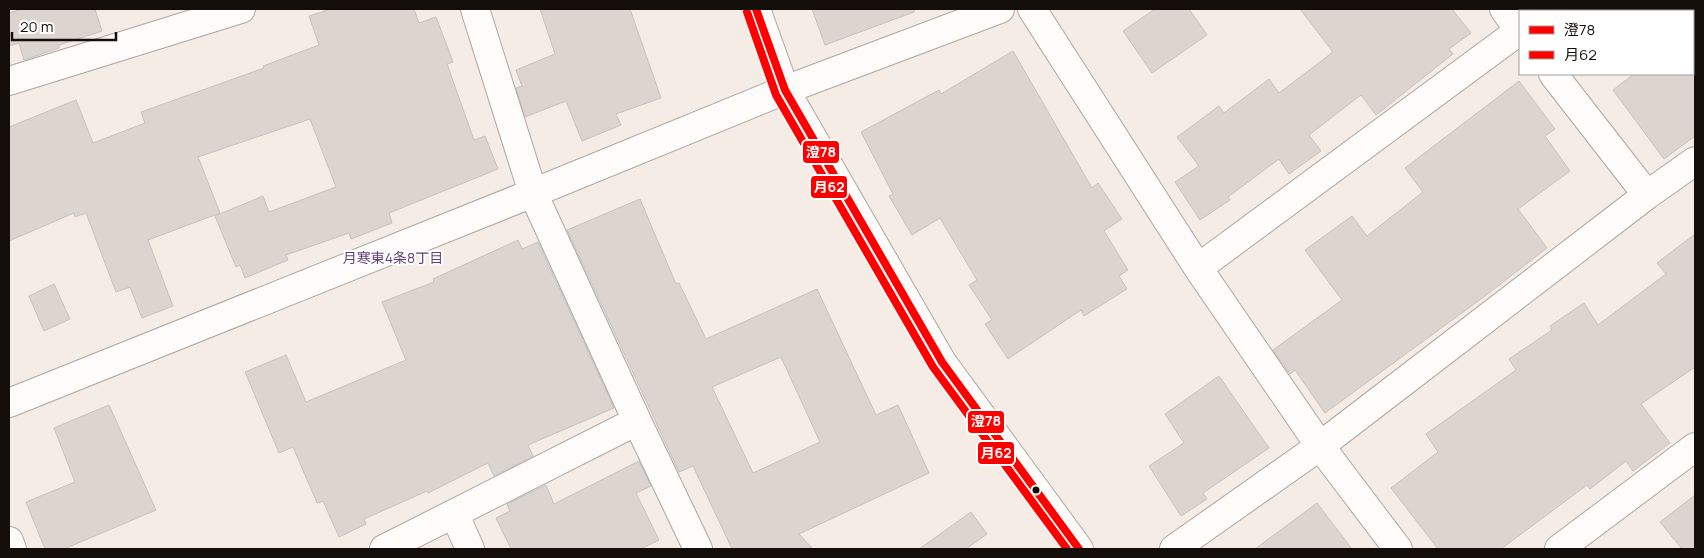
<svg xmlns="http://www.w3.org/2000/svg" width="1704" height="558" viewBox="0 0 1704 558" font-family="Manrope,'Noto Sans JP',sans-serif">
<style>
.building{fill:#dcd4cf;stroke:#c9c1bd;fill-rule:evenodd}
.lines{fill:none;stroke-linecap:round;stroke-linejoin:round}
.minor-casing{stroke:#ada6a1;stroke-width:30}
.tertiary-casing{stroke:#ada6a1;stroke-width:30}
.minor{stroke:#fefcfb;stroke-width:28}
.tertiary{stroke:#fefcfb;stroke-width:28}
.bus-1-casing{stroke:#fff;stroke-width:11}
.bus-2-casing{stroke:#fff;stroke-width:11}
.bus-1{stroke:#f00;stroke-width:8}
.bus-2{stroke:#f00;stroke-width:8}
.bus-dot{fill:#140e0b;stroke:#fff;stroke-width:2}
.labels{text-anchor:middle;stroke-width:4;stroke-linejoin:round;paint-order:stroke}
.neighbourhood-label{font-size:14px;fill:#613f79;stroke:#fff}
.line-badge{stroke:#fff;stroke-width:2}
.badge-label{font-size:14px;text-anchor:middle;font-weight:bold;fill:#fff}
</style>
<rect width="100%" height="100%" fill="#f6ece6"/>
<!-- building -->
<path class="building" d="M 22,9 L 95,9 L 102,31 L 59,45 L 59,48 L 24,60 L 19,43 L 9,46 L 9,13 Z
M 331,9 L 414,9 L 419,23 L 436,17 L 453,62 L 447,64 L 474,140 L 485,136 L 498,169 L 389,213 L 392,223 L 351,239 L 349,233 L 286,255 L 288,260 L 245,278 L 240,265 L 236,267 L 215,216 L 263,196 L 269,212 L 336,187 L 310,119 L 198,157 L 220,213 L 148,240 L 173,306 L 142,318 L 130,287 L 116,292 L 86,213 L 75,217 L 74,213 L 9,241 L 9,127 L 76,100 L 93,143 L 145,123 L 141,112 L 264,68 L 263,66 L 319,45 L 309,16 Z
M 540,9 L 630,9 L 661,98 L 616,114 L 621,125 L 582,141 L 566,101 L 525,117 L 516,88 L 522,86 L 516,70 L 555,54 Z
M 812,9 L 914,9 L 914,12 L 825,45 Z
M 1155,9 L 1189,9 L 1207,35 L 1152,73 L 1123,31 Z
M 1300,9 L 1452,9 L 1471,33 L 1449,49 L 1453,54 L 1376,115 L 1361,95 L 1309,135 L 1321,151 L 1289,174 L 1279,159 L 1228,197 L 1230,200 L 1200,220 L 1175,182 L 1199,166 L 1177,137 L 1219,106 L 1224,113 L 1269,79 L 1279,93 L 1333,52 Z
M 1013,51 L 1092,188 L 1098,183 L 1122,219 L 1104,231 L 1128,270 L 1119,276 L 1127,289 L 1084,316 L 1081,310 L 1008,359 L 985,324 L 992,320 L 969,285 L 977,280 L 940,218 L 912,235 L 889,196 L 893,194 L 861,132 L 939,90 L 941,94 Z
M 1634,74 L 1695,74 L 1695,136 L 1664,159 L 1613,90 Z
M 1519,81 L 1555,129 L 1545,136 L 1570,171 L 1518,209 L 1547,248 L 1485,296 L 1325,413 L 1295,370 L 1290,374 L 1273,350 L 1342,300 L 1305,250 L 1352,216 L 1367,236 L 1423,192 L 1405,168 Z
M 640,199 L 676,284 L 679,283 L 706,339 L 817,289 L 876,415 L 898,405 L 929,473 L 799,534 L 813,549 L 732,549 L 693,466 L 679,472 L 567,230 ZM 781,357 L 820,442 L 753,473 L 712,387 Z
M 1695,234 L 1695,367 L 1641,404 L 1670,443 L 1633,471 L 1626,461 L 1590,489 L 1587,485 L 1501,549 L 1438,549 L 1391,488 L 1438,452 L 1426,434 L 1516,370 L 1509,359 L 1552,330 L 1550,326 L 1584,303 L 1598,325 L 1666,274 L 1657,263 Z
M 518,240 L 522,249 L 538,242 L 614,408 L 528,445 L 533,456 L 494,476 L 488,463 L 428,493 L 427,491 L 364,519 L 366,524 L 339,537 L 323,501 L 317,503 L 293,447 L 279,453 L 245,372 L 286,355 L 306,402 L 406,360 L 382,302 L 434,282 L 433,279 Z
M 54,284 L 70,319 L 44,331 L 29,296 Z
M 1219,376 L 1269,448 L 1203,493 L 1207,499 L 1181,516 L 1149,466 L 1184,443 L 1165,414 Z
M 109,405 L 156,510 L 64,549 L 45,549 L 26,502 L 75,482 L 54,428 Z
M 639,461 L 651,486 L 636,493 L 659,540 L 641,549 L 511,549 L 496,518 L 510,511 L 507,504 L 546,485 L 554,504 Z
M 1695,495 L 1695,549 L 1682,549 L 1660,522 Z
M 1317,503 L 1352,549 L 1255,549 Z
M 971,512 L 987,534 L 966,549 L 919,549 Z"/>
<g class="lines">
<defs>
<path id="minor" d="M 475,9 L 533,193 L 637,421 L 698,549
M 1032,9 L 1198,268 L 1320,446 L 1398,549
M 1504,9 L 1520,32
M 1553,74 L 1647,195
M 9,81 L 241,9
M 1198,268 L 1519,31
M 9,403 L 533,193 L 785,90 L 1000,9
M 455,515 L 470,549
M 9,541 L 12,549
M 384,549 L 637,421
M 1174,549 L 1320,446 L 1647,195 L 1695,161
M 1559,549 L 1695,447"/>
<path id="tertiary" d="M 756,9 L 785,90 L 942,362 L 1079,549"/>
</defs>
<!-- minor casing -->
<use href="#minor" class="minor-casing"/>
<!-- tertiary casing -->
<use href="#tertiary" class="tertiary-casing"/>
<!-- minor -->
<use href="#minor" class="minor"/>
<!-- tertiary -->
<use href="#tertiary" class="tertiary"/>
<defs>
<path id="bus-1" d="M 756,9 L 785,90 L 942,362 L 1079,549"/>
<path id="bus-2" d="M 747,12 L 776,95 L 933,367 L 1067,549"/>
</defs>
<!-- bus-1 casing -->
<use href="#bus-1" class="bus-1-casing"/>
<!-- bus-2 casing -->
<use href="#bus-2" class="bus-2-casing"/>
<!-- bus-1 -->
<use href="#bus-1" class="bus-1"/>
<!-- bus-2 -->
<use href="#bus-2" class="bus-2"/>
</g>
<!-- markers -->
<circle class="bus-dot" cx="1036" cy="490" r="4.5"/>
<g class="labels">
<!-- neighbourhood labels -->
<g class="neighbourhood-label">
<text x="393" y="263">月寒東4条8丁目</text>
</g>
</g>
<g class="line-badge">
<rect x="802" y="140" width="38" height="24" rx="5" fill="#f00"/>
<rect x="810" y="175" width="38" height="24" rx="5" fill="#f00"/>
<rect x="967" y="410" width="38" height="24" rx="5" fill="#f00"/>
<rect x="977" y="441" width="38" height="24" rx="5" fill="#f00"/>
</g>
<g class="badge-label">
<text x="821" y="157">澄78</text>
<text x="829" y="192">月62</text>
<text x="986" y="426">澄78</text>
<text x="996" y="458">月62</text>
</g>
<!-- border -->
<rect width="1704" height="558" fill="none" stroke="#140e0b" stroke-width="20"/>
<!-- legend -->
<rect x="1519" y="10" width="175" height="65" fill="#ffffff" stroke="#a19f9d"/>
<rect x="1529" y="26" width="25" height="8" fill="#ff0000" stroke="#a19f9d"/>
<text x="1564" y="35" font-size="15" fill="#140e0b">澄78</text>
<rect x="1529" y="51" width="25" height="8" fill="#ff0000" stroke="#a19f9d"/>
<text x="1564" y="60" font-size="15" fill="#140e0b">月62</text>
<!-- scale -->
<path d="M12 32v8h104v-8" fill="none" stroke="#140e0b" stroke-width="2.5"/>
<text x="20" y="32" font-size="15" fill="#140e0b" stroke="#ffffff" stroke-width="4" paint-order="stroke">20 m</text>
</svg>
